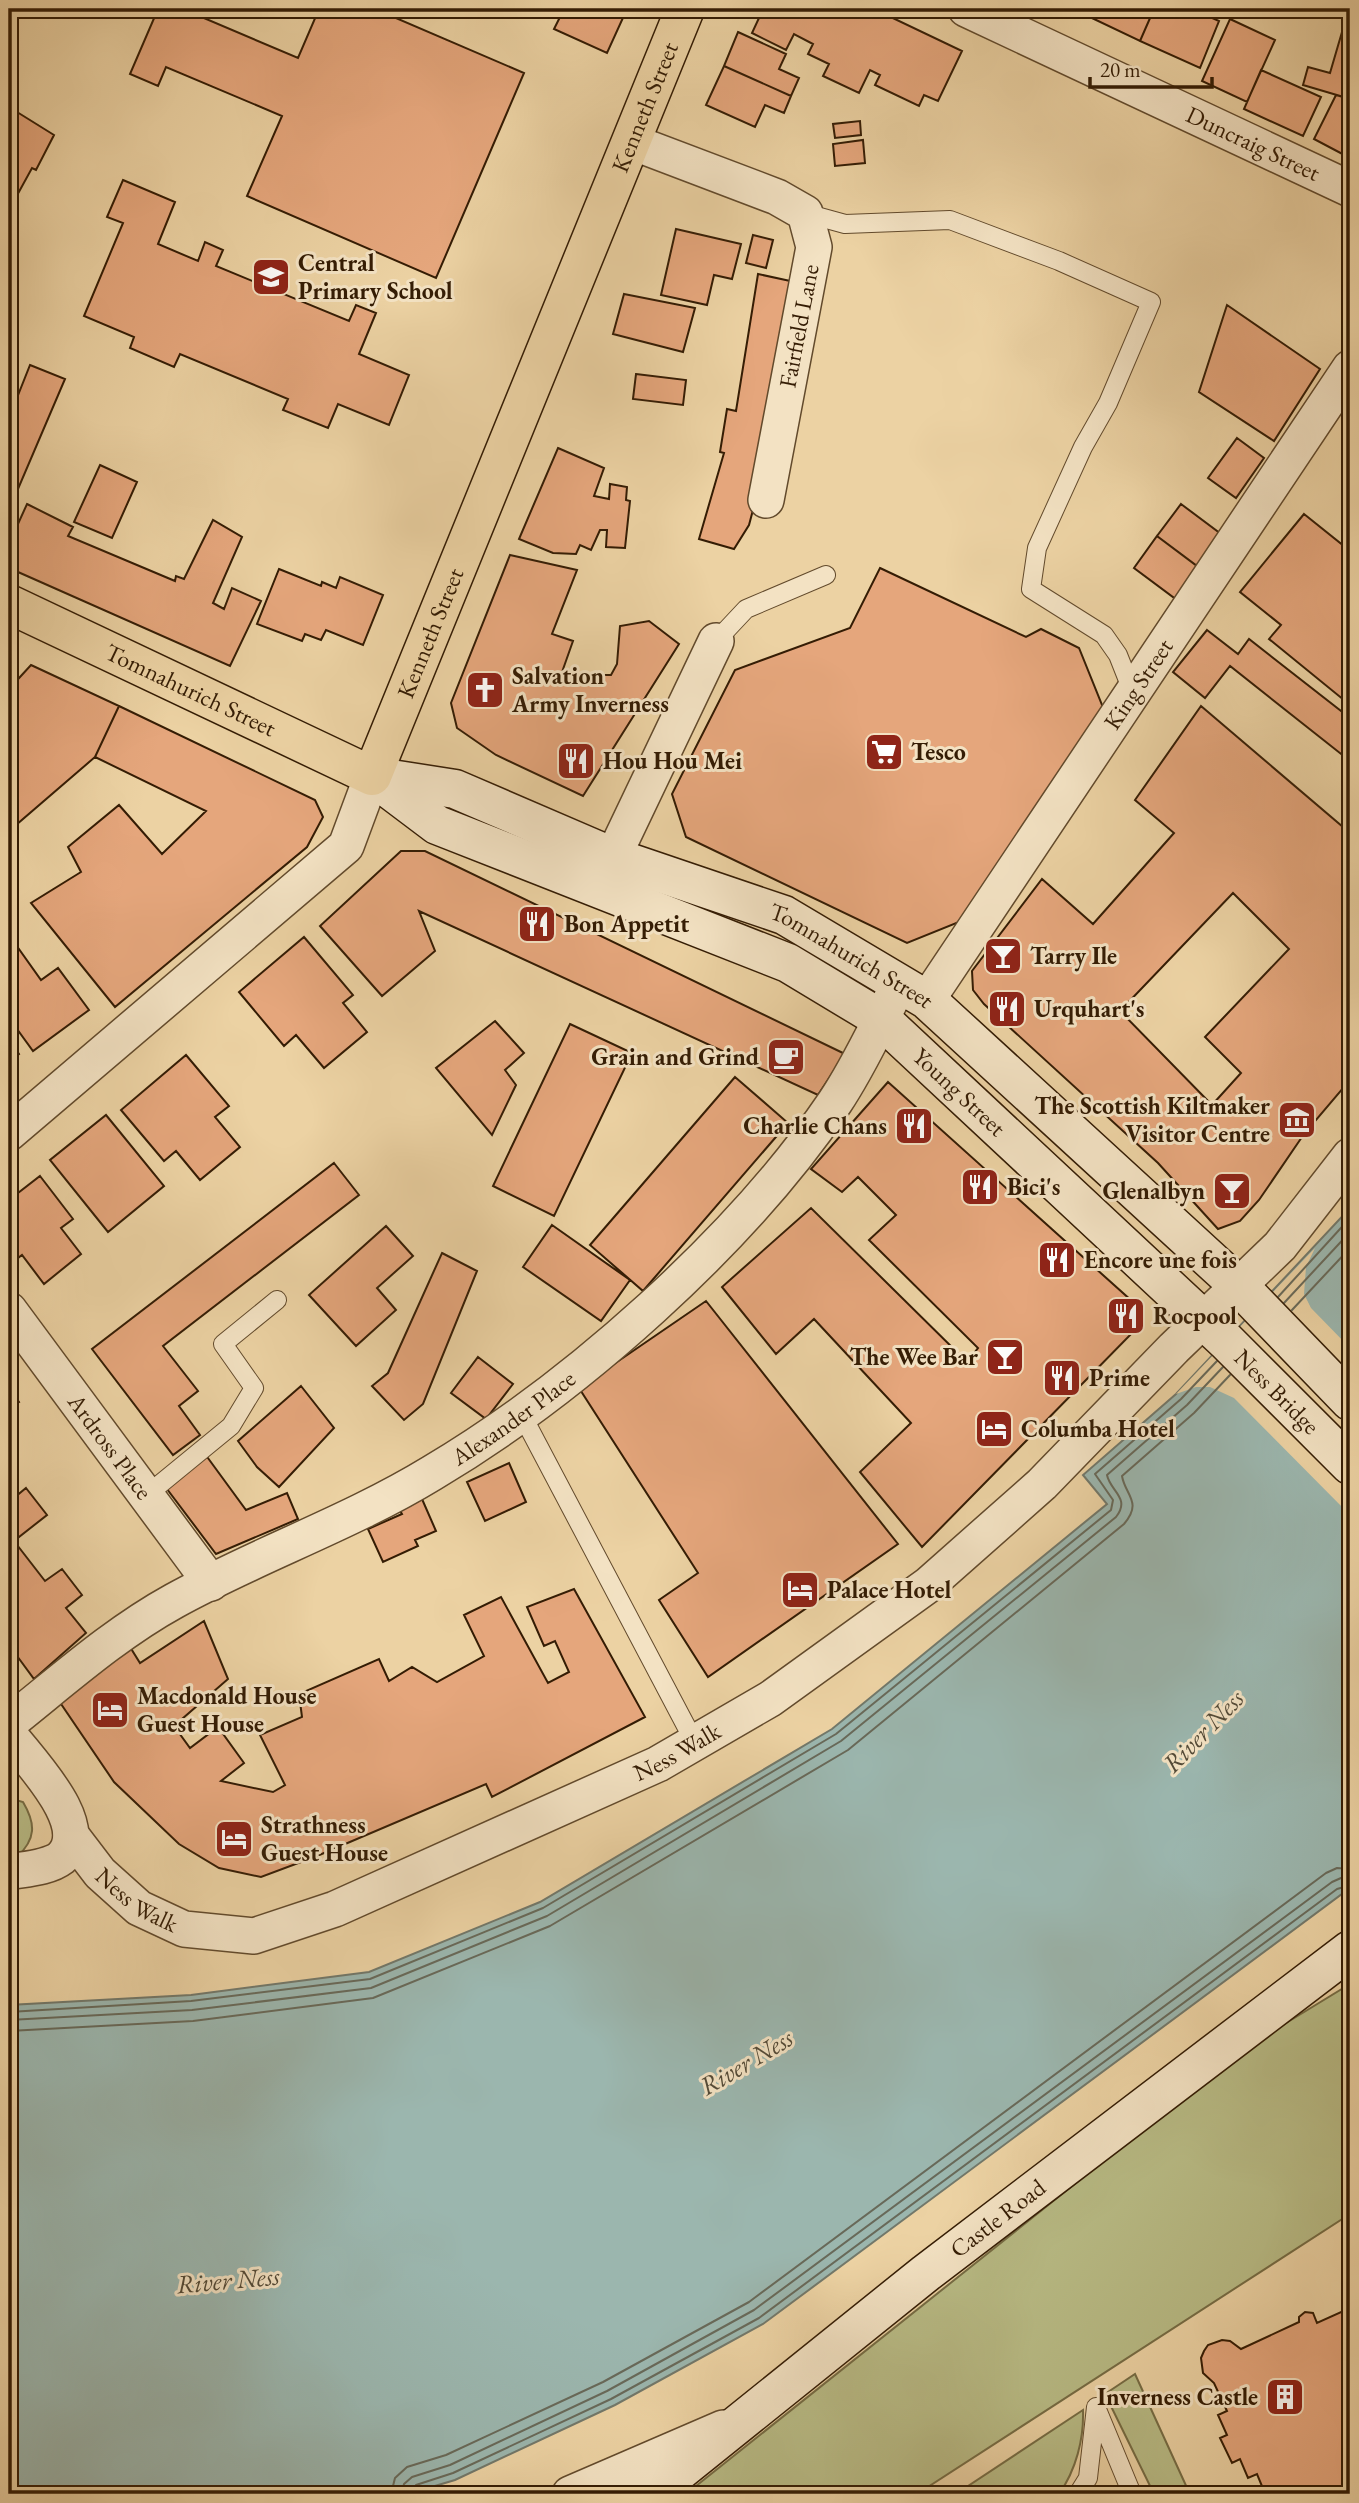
<svg xmlns="http://www.w3.org/2000/svg" width="1359" height="2503" viewBox="0 0 1359 2503" font-family="'EB Garamond',serif">
<style>
.green{fill:#b8bb85;stroke:#766c44;stroke-width:2}
.water{fill:#9bb6ae;stroke:#72786a;stroke-width:2}
.pier{fill:#ecd2a3}
.lines{fill:none;stroke-linecap:round;stroke-linejoin:round}
.shore{stroke:#686959;stroke-width:2}
.building{fill:#e5a67c;stroke:#341c04;stroke-width:2;fill-rule:evenodd}
.lane-casing{stroke:#624a2c;stroke-width:20}
.street-casing{stroke:#624a2c;stroke-width:38}
.secondary-casing{stroke:#341c04;stroke-width:41}
.highway-casing{stroke:#341c04;stroke-width:41}
.lane{stroke:#f3e2c3;stroke-width:18}
.street{stroke:#f3e2c3;stroke-width:35}
.secondary{stroke:#f3e2c3;stroke-width:38}
.highway{stroke:#ecd2a3;stroke-width:38}
.labels{text-anchor:middle;stroke-width:6;stroke-linejoin:round;paint-order:stroke}
.street-label{font-size:24px;fill:#341c04;stroke:#f3e2c3}
.poi-label{font-size:24px;font-weight:bold;fill:#341c04;stroke:#f3e2c3;text-anchor:start}
.water-label{font-size:26px;font-style:italic;fill:#534a37;stroke:#f3e2c3}
</style>
<rect width="100%" height="100%" fill="#ecd2a3"/>
<filter id="stains"><feTurbulence type="fractalNoise" baseFrequency=".00286" numOctaves="4"/><feColorMatrix values="0 0 0 0 .2 0 0 0 0 .09 0 0 0 0 .02 0 0 0 .5 -.17"/></filter>
<radialGradient id="worn" r=".72"><stop offset=".6" stop-color="#630" stop-opacity="0"/><stop offset="1" stop-color="#630" stop-opacity=".3"/></radialGradient>
<!-- green -->
<path class="green" d="M 9,1798 L 23,1802 C 36,1824 36,1839 17,1857 L 9,1856 Z
M 1350,1984 L 1350,2214 L 917,2494 L 686,2494 L 1185,2096 L 1273,2031 Z
M 1135,2374 L 1188,2490 L 1190,2494 L 1154,2494 L 1105,2394 Z
M 1083,2410 C 1084,2439 1076,2470 1059,2494 L 956,2494 Z"/>
<!-- water -->
<path class="water" d="M 1350,1208 L 1350,1904 L 1342,1894 L 763,2324 L 615,2405 L 455,2480 L 408,2494 L 9,2494 L 9,2005 L 191,1995 L 369,1972 L 540,1902 L 832,1729 L 1107,1504 L 1083,1475 L 1176,1394 Z"/>
<!-- pier -->
<path class="pier" d="M 1315,1248 L 1306,1267 L 1304,1294 L 1311,1308 L 1350,1348 L 1350,1515 L 1234,1398 L 1210,1387 L 1196,1387 L 1176,1394 Z"/>
<g class="lines">
<!-- shore -->
<path class="shore" d="M 1278,1297 L 1350,1218
M 1284,1303 L 1350,1232
M 1292,1310 L 1350,1248
M 9,2012 L 191,2001 L 370,1979 L 543,1908 L 836,1734 L 1111,1510 L 1113,1500 L 1095,1474 L 1181,1399 L 1217,1361
M 9,2020 L 192,2010 L 371,1988 L 547,1916 L 841,1741 L 1116,1517 C 1131,1498 1110,1491 1107,1475 L 1187,1405 L 1223,1367
M 9,2031 L 193,2021 L 373,1998 L 550,1926 L 848,1750 L 1124,1524 C 1143,1502 1125,1495 1122,1476 L 1194,1413 L 1230,1375
M 391,2494 L 395,2478 L 407,2467 L 446,2455 L 603,2382 L 749,2302 L 1326,1873 L 1337,1868 L 1350,1869
M 402,2494 L 404,2484 L 412,2477 L 450,2465 L 607,2391 L 754,2310 L 1332,1882 L 1341,1878 L 1350,1880
M 411,2494 L 416,2485 L 453,2473 L 611,2399 L 759,2318 L 1337,1889 L 1344,1887 L 1350,1892"/>
</g>
<!-- building -->
<path class="building" d="M 158,9 L 194,9 L 192,13 L 298,58 L 319,9 L 375,9 L 524,73 L 436,278 L 247,196 L 282,116 L 166,67 L 158,86 L 130,74 Z
M 564,9 L 627,9 L 607,53 L 554,29 Z
M 747,9 L 874,9 L 962,51 L 938,101 L 924,95 L 919,106 L 875,85 L 880,75 L 870,70 L 859,93 L 823,76 L 829,64 L 808,54 L 813,44 L 794,34 L 786,50 L 752,33 L 759,18 L 746,12 Z
M 1073,9 L 1154,9 L 1140,41 Z
M 1154,9 L 1201,9 L 1199,12 L 1219,21 L 1200,68 L 1140,41 Z
M 1230,19 L 1275,40 L 1247,102 L 1202,81 Z
M 738,32 L 786,54 L 779,69 L 799,78 L 791,96 L 724,66 Z
M 1342,32 L 1350,35 L 1350,88 L 1347,98 L 1303,85 L 1308,67 L 1330,73 Z
M 724,66 L 791,96 L 784,113 L 765,105 L 755,127 L 706,105 Z
M 1261,70 L 1321,97 L 1303,136 L 1244,109 Z
M 1336,95 L 1350,99 L 1350,158 L 1314,139 Z
M 9,107 L 54,135 L 36,170 L 32,168 L 9,210 Z
M 860,121 L 861,135 L 835,138 L 833,124 Z
M 863,140 L 865,163 L 835,166 L 833,144 Z
M 123,180 L 175,202 L 158,244 L 198,261 L 205,242 L 223,250 L 216,266 L 349,321 L 356,305 L 376,313 L 359,354 L 409,375 L 389,425 L 338,404 L 328,428 L 283,410 L 288,399 L 180,354 L 174,367 L 130,348 L 134,337 L 84,316 L 123,223 L 107,217 Z
M 676,229 L 741,244 L 732,279 L 714,275 L 707,305 L 661,295 Z
M 753,235 L 773,240 L 766,268 L 746,263 Z
M 758,274 L 795,282 L 767,457 L 749,525 L 734,549 L 699,539 L 724,453 L 720,452 L 727,409 L 736,411 Z
M 624,294 L 695,308 L 683,352 L 613,334 Z
M 1227,305 L 1320,369 L 1274,441 L 1199,392 Z
M 30,365 L 65,379 L 9,510 L 9,418 Z
M 636,374 L 686,380 L 683,405 L 633,399 Z
M 1237,438 L 1264,458 L 1236,498 L 1208,478 Z
M 558,448 L 604,468 L 594,496 L 609,499 L 610,484 L 627,487 L 626,500 L 630,501 L 625,548 L 606,547 L 607,530 L 600,530 L 591,550 L 580,545 L 576,554 L 553,553 L 519,539 Z
M 100,465 L 137,482 L 112,538 L 74,522 Z
M 27,504 L 73,527 L 68,536 L 175,581 L 176,576 L 184,579 L 213,520 L 242,537 L 213,603 L 224,609 L 232,588 L 261,601 L 230,666 L 9,568 L 9,520 L 18,524 Z
M 1181,504 L 1225,537 L 1201,569 L 1157,536 Z
M 1304,514 L 1344,546 L 1350,539 L 1350,705 L 1269,639 L 1281,625 L 1240,592 Z
M 1157,536 L 1201,569 L 1177,600 L 1134,568 Z
M 510,555 L 577,570 L 552,634 L 573,641 L 561,675 L 611,675 L 617,664 L 620,626 L 649,621 L 679,644 L 583,796 L 496,755 L 457,728 L 451,703 Z
M 880,568 L 1026,637 L 1041,629 L 1079,648 L 1104,710 L 959,922 L 907,943 L 686,837 L 672,794 L 735,670 L 850,628 Z
M 279,569 L 321,586 L 322,582 L 336,588 L 340,577 L 383,595 L 363,645 L 326,630 L 321,640 L 305,634 L 302,641 L 257,624 Z
M 1207,630 L 1238,654 L 1249,639 L 1350,718 L 1350,761 L 1230,666 L 1205,698 L 1173,672 Z
M 31,665 L 119,706 L 95,757 L 9,831 L 9,689 Z
M 119,706 L 315,800 L 323,817 L 307,847 L 115,1007 L 31,903 L 81,872 L 68,847 L 119,805 L 162,854 L 206,811 L 95,757 Z
M 1201,706 L 1350,833 L 1350,1080 L 1304,1134 L 1259,1200 L 1240,1221 L 1218,1229 L 1158,1163 L 984,1004 L 973,990 L 972,971 L 1042,879 L 1093,924 L 1174,833 L 1135,800 ZM 1233,893 L 1289,949 L 1205,1037 L 1241,1073 L 1212,1105 L 1120,1011 Z
M 401,851 L 425,851 L 845,1054 L 818,1095 L 419,911 L 435,951 L 382,996 L 320,926 Z
M 9,935 L 41,980 L 58,968 L 89,1010 L 33,1051 L 9,1018 Z
M 304,937 L 353,995 L 343,1003 L 367,1032 L 324,1068 L 296,1035 L 284,1046 L 239,992 Z
M 495,1021 L 524,1053 L 505,1070 L 516,1085 L 492,1135 L 436,1068 Z
M 570,1024 L 632,1053 L 554,1216 L 493,1186 Z
M 9,1039 L 19,1054 L 9,1062 Z
M 186,1055 L 229,1106 L 215,1117 L 240,1147 L 200,1180 L 176,1151 L 164,1161 L 121,1110 Z
M 735,1077 L 788,1123 L 643,1291 L 590,1245 Z
M 888,1082 L 1133,1302 L 1142,1315 L 1138,1327 L 922,1547 L 860,1472 L 911,1423 L 814,1319 L 776,1354 L 722,1287 L 811,1208 L 967,1362 L 978,1348 L 869,1240 L 896,1215 L 858,1177 L 842,1192 L 811,1169 Z
M 106,1115 L 164,1186 L 108,1232 L 50,1160 Z
M 334,1163 L 359,1195 L 163,1346 L 198,1391 L 179,1406 L 200,1435 L 173,1455 L 92,1349 Z
M 40,1176 L 73,1219 L 61,1228 L 81,1254 L 44,1284 L 22,1255 L 9,1265 L 9,1200 Z
M 552,1225 L 630,1280 L 601,1321 L 523,1267 Z
M 386,1226 L 413,1256 L 377,1288 L 396,1310 L 356,1346 L 309,1295 Z
M 442,1253 L 477,1271 L 423,1404 L 404,1420 L 372,1386 L 388,1373 Z
M 706,1301 L 898,1544 L 708,1677 L 659,1600 L 698,1573 L 579,1388 Z
M 478,1357 L 513,1384 L 486,1419 L 451,1393 Z
M 301,1386 L 334,1428 L 279,1487 L 257,1467 L 238,1441 Z
M 9,1388 L 19,1402 L 9,1409 Z
M 205,1454 L 246,1510 L 287,1493 L 298,1519 L 216,1554 L 164,1485 Z
M 509,1463 L 526,1502 L 485,1521 L 467,1482 Z
M 26,1488 L 47,1515 L 14,1541 L 45,1581 L 62,1569 L 82,1595 L 66,1608 L 86,1633 L 34,1679 L 9,1645 L 9,1502 Z
M 422,1499 L 436,1531 L 415,1540 L 418,1546 L 383,1562 L 368,1529 L 402,1514 L 399,1509 Z
M 574,1589 L 645,1717 L 492,1797 L 486,1784 L 317,1856 L 261,1877 L 219,1868 L 179,1844 L 114,1782 L 57,1698 L 130,1647 L 140,1663 L 204,1621 L 228,1679 L 174,1726 L 190,1748 L 218,1727 L 244,1763 L 221,1781 L 273,1792 L 285,1785 L 260,1735 L 302,1717 L 299,1694 L 379,1659 L 389,1681 L 412,1667 L 437,1682 L 484,1656 L 464,1615 L 501,1597 L 548,1683 L 569,1672 L 555,1641 L 544,1646 L 527,1607 Z
M 1350,2308 L 1350,2488 L 1337,2494 L 1262,2494 L 1264,2491 L 1257,2474 L 1248,2478 L 1240,2459 L 1232,2463 L 1220,2438 L 1227,2435 L 1218,2415 L 1227,2411 L 1214,2383 L 1203,2373 L 1201,2358 L 1204,2351 L 1208,2345 L 1222,2340 L 1230,2341 L 1241,2349 L 1299,2322 L 1299,2317 L 1305,2312 L 1313,2313 L 1317,2323 Z"/>
<g class="lines">
<defs>
<path id="lane" d="M 805,213 L 845,224 L 950,220 L 1059,261 L 1151,302 L 1108,403 L 1083,447 L 1037,548 L 1031,589 L 1104,635 L 1118,655 L 1133,693
M 716,641 L 746,609 L 826,575
M 521,1413 L 695,1743
M 148,1494 L 231,1426 L 254,1388 L 223,1344 L 277,1300
M 1078,2494 L 1088,2478 L 1096,2407 L 1132,2494"/>
<g id="street">
<path id="s1" d="M 966,9 L 1350,189"/>
<path d="M 632,142 L 777,197 L 805,213 L 814,247 L 766,500"/>
<path d="M 613,857 L 716,641"/>
<path id="s2" d="M 927,1000 L 1350,368"/>
<path d="M 9,1133 L 346,846 L 372,776"/>
<path id="s3" d="M 9,1310 L 211,1583"/>
<path id="s4" d="M 9,1723 C 62,1681 114,1634 174,1601 C 257,1555 350,1523 432,1473 C 575,1388 741,1241 835,1102 C 858,1068 875,1030 894,994"/>
<path d="M 9,1734 C 28,1760 96,1827 61,1858 C 48,1868 24,1869 9,1872"/>
<path id="s5" d="M 71,1835 L 100,1873 L 139,1908 L 184,1929 L 254,1936 L 335,1909 L 658,1764 L 770,1699 L 928,1585 L 1042,1484 L 1174,1348 L 1280,1246 L 1350,1156"/>
<path d="M 570,2494 L 723,2428"/>
</g>
<g id="secondary">
<path id="s6" d="M 372,776 L 437,825 L 788,963 L 881,1019 L 1226,1341 L 1350,1465"/>
<path id="s7" d="M 378,777 L 455,789 L 613,857 L 784,915 L 927,1000 L 1239,1286 L 1350,1401"/>
<path id="s8" d="M 651,2494 L 926,2273 L 1350,1950"/>
</g>
<g id="highway">
<path id="s9" d="M 9,604 L 372,776 L 685,9"/>
</g>
</defs>
<!-- lane casing -->
<use href="#lane" class="lane-casing"/>
<!-- street casing -->
<use href="#street" class="street-casing"/>
<!-- secondary casing -->
<use href="#secondary" class="secondary-casing"/>
<!-- highway casing -->
<use href="#highway" class="highway-casing"/>
<!-- lane -->
<use href="#lane" class="lane"/>
<!-- street -->
<use href="#street" class="street"/>
<!-- secondary -->
<use href="#secondary" class="secondary"/>
<!-- highway -->
<use href="#highway" class="highway"/>
</g>
<!-- icons -->
<defs>
<symbol id="school-square" viewBox="-11 -11 22 22"><rect x="-9" y="-9" width="18" height="18" rx="4" fill="#8f2418" stroke="#f3e2c3"/><path d="M0-5L7-2L0 1L-7-2ZM-4 1L0 2.5L4 1V4Q0 6-4 4Z" fill="#fff"/></symbol>
<symbol id="church-square" viewBox="-11 -11 22 22"><rect x="-9" y="-9" width="18" height="18" rx="4" fill="#8f2418" stroke="#f3e2c3"/><path d="M-1.2-6h2.4v3.5h3.3v2.4h-3.3V6h-2.4V-.1h-3.3v-2.4h3.3Z" fill="#fff"/></symbol>
<symbol id="supermarket-square" viewBox="-11 -11 22 22"><rect x="-9" y="-9" width="18" height="18" rx="4" fill="#8f2418" stroke="#f3e2c3"/><path d="M-6-5.5h2.5l.6 2H6L4.5 2H-2.5L-4.4-4H-6ZM-1.5 3.2a1.3 1.3 0 1 0 .1 0ZM3 3.2a1.3 1.3 0 1 0 .1 0Z" fill="#fff"/></symbol>
<symbol id="restaurant-square" viewBox="-11 -11 22 22"><rect x="-9" y="-9" width="18" height="18" rx="4" fill="#8f2418" stroke="#f3e2c3"/><path d="M-5-6h1v4h1v-4h1v4h1v-4h1v5L-1.5 .5V6h-2V.5L-5-1ZM5-6V6H3V1.5H1.5Q1.5-4 5-6Z" fill="#fff"/></symbol>
<symbol id="bar-square" viewBox="-11 -11 22 22"><rect x="-9" y="-9" width="18" height="18" rx="4" fill="#8f2418" stroke="#f3e2c3"/><path d="M-6-5H6L.8 .8V4.5H3.5V6h-7V4.5H-.8V.8Z" fill="#fff"/></symbol>
<symbol id="cafe-square" viewBox="-11 -11 22 22"><rect x="-9" y="-9" width="18" height="18" rx="4" fill="#8f2418" stroke="#f3e2c3"/><path d="M-5.5-4.5H6V0H3Q3 3.5 0 3.5H-2.5Q-5.5 3.5-5.5 0ZM3-3.2v2h1.7v-2ZM-6 4.5H4V6H-6Z" fill="#fff"/></symbol>
<symbol id="museum-square" viewBox="-11 -11 22 22"><rect x="-9" y="-9" width="18" height="18" rx="4" fill="#8f2418" stroke="#f3e2c3"/><path d="M0-6L6-3V-2H-6V-3ZM-5-1h2V3h-2ZM-1-1h2V3h-2ZM3-1h2V3H3ZM-6 4H6V6H-6Z" fill="#fff"/></symbol>
<symbol id="hotel-square" viewBox="-11 -11 22 22"><rect x="-9" y="-9" width="18" height="18" rx="4" fill="#8f2418" stroke="#f3e2c3"/><path d="M-6-4.5h1.5V1H6V5H4.5V3h-9V5H-6ZM-4 0a1.8 1.8 0 1 1 3.6 0ZM.5 0V-2.5h3Q6-2.5 6 0Z" fill="#fff"/></symbol>
<symbol id="building-square" viewBox="-11 -11 22 22"><rect x="-9" y="-9" width="18" height="18" rx="4" fill="#8f2418" stroke="#f3e2c3"/><path d="M-4-6H4V6H1V3H-1V6H-4ZM-2.5-4.3h1.7v1.8h-1.7ZM.8-4.3h1.7v1.8H.8ZM-2.5-1h1.7V.8h-1.7ZM.8-1h1.7V.8H.8Z" fill="#fff"/></symbol>
</defs>
<g fill-rule="evenodd">
<use href="#school-square" x="249" y="255" width="44" height="44"/>
<use href="#church-square" x="463" y="668" width="44" height="44"/>
<use href="#supermarket-square" x="862" y="730" width="44" height="44"/>
<use href="#restaurant-square" x="554" y="739" width="44" height="44"/>
<use href="#restaurant-square" x="515" y="902" width="44" height="44"/>
<use href="#bar-square" x="981" y="934" width="44" height="44"/>
<use href="#restaurant-square" x="985" y="987" width="44" height="44"/>
<use href="#cafe-square" x="764" y="1035" width="44" height="44"/>
<use href="#museum-square" x="1275" y="1098" width="44" height="44"/>
<use href="#restaurant-square" x="892" y="1104" width="44" height="44"/>
<use href="#restaurant-square" x="958" y="1165" width="44" height="44"/>
<use href="#bar-square" x="1210" y="1169" width="44" height="44"/>
<use href="#restaurant-square" x="1035" y="1238" width="44" height="44"/>
<use href="#restaurant-square" x="1104" y="1294" width="44" height="44"/>
<use href="#bar-square" x="983" y="1335" width="44" height="44"/>
<use href="#restaurant-square" x="1040" y="1356" width="44" height="44"/>
<use href="#hotel-square" x="972" y="1407" width="44" height="44"/>
<use href="#hotel-square" x="778" y="1568" width="44" height="44"/>
<use href="#hotel-square" x="88" y="1688" width="44" height="44"/>
<use href="#hotel-square" x="212" y="1817" width="44" height="44"/>
<use href="#building-square" x="1263" y="2375" width="44" height="44"/>
</g>
<g class="labels">
<!-- street labels -->
<g class="street-label">
<text dy="8" stroke="none"><textPath href="#s9" startOffset="1124">Kenneth Street</textPath></text>
<text dy="8" stroke="none"><textPath href="#s1" startOffset="317">Duncraig Street</textPath></text>
<text transform="translate(799 326) rotate(-79)" y="8">Fairfield Lane</text>
<text dy="8" stroke="none"><textPath href="#s9" startOffset="556">Kenneth Street</textPath></text>
<text dy="8" stroke="none"><textPath href="#s2" startOffset="380">King Street</textPath></text>
<text dy="8" stroke="none"><textPath href="#s9" startOffset="201">Tomnahurich Street</textPath></text>
<text dy="8" stroke="none"><textPath href="#s7" startOffset="509">Tomnahurich Street</textPath></text>
<text dy="8" stroke="none"><textPath href="#s6" startOffset="674">Young Street</textPath></text>
<text dy="8" stroke="none"><textPath href="#s6" startOffset="1111">Ness Bridge</textPath></text>
<text dy="8" stroke="none"><textPath href="#s4" startOffset="592">Alexander Place</textPath></text>
<text dy="8" stroke="none"><textPath href="#s3" startOffset="170">Ardross Place</textPath></text>
<text dy="8" stroke="none"><textPath href="#s5" startOffset="682">Ness Walk</textPath></text>
<text dy="8" stroke="none"><textPath href="#s5" startOffset="94">Ness Walk</textPath></text>
<text dy="8" stroke="none"><textPath href="#s8" startOffset="443">Castle Road</textPath></text>
</g>
<!-- poi labels -->
<g class="poi-label">
<text x="298" y="271">Central<tspan x="298" dy="28">Primary School</tspan></text>
<text x="512" y="684">Salvation<tspan x="512" dy="28">Army Inverness</tspan></text>
<text x="911" y="760">Tesco</text>
<text x="603" y="769">Hou Hou Mei</text>
<text x="564" y="932">Bon Appetit</text>
<text x="1030" y="964">Tarry Ile</text>
<text x="1034" y="1017">Urquhart's</text>
<text x="759" y="1065" text-anchor="end">Grain and Grind</text>
<text x="1270" y="1114" text-anchor="end">The Scottish Kiltmaker<tspan x="1270" dy="28">Visitor Centre</tspan></text>
<text x="887" y="1134" text-anchor="end">Charlie Chans</text>
<text x="1007" y="1195">Bici's</text>
<text x="1205" y="1199" text-anchor="end">Glenalbyn</text>
<text x="1084" y="1268">Encore une fois</text>
<text x="1153" y="1324">Rocpool</text>
<text x="978" y="1365" text-anchor="end">The Wee Bar</text>
<text x="1089" y="1386">Prime</text>
<text x="1021" y="1437">Columba Hotel</text>
<text x="827" y="1598">Palace Hotel</text>
<text x="137" y="1704">Macdonald House<tspan x="137" dy="28">Guest House</tspan></text>
<text x="261" y="1833">Strathness<tspan x="261" dy="28">Guest House</tspan></text>
<text x="1258" y="2405" text-anchor="end">Inverness Castle</text>
</g>
<!-- water labels -->
<g class="water-label">
<text transform="translate(1203 1731) rotate(-46)" y="9">River Ness</text>
<text transform="translate(746 2062) rotate(-31)" y="9">River Ness</text>
<text transform="translate(228 2280) rotate(-5)" y="9">River Ness</text>
</g>
</g>
<!-- margin -->
<rect width="1359" height="2503" fill="none" stroke="#ecd2a3" stroke-width="35"/>
<rect x="10" y="10" width="1338" height="2482" fill="none" stroke="#341c04" stroke-width="3.5"/>
<rect x="18" y="18" width="1324" height="2468" fill="none" stroke="#341c04" stroke-width="2"/>
<!-- scale -->
<path d="M1090 77v10h122v-10" fill="none" stroke="#341c04" stroke-width="3.5"/>
<text x="1100" y="77" font-size="21" fill="#341c04" stroke="#f3e2c3" stroke-width="5" paint-order="stroke">20 m</text>
<rect width="100%" height="100%" filter="url(#stains)"/>
<rect width="100%" height="100%" fill="url(#worn)"/>
</svg>
